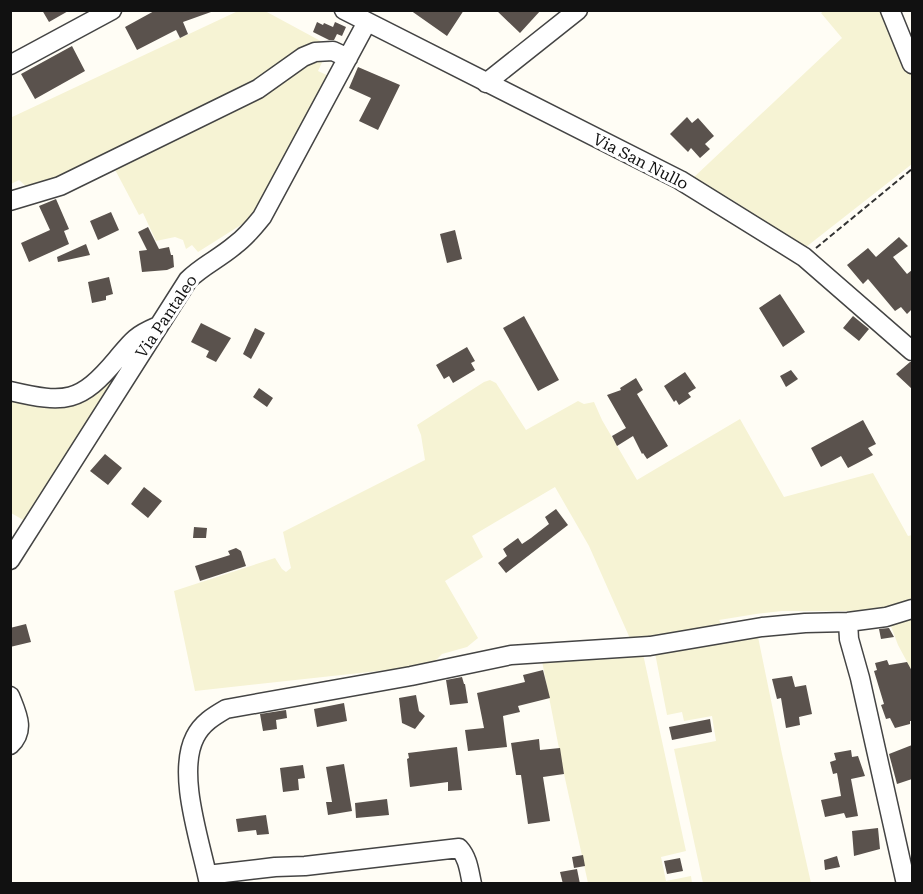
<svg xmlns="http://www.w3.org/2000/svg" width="923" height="894" viewBox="0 0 923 894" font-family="'Roboto Serif',serif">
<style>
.farmland{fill:#f6f3d4}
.building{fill:#5a524d}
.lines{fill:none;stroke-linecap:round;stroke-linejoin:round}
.minor-casing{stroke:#444;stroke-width:21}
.path{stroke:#333;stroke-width:2;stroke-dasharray:6 3;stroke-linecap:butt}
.minor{stroke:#fff;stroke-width:18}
.labels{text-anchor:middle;stroke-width:6;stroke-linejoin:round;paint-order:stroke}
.street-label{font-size:16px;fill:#111;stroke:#fff}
</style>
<rect width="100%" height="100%" fill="#fffdf5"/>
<!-- farmland -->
<path class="farmland" d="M 825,10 L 886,11 L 912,72 L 912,164 L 806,247 L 801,246 L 734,201 L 694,181 L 693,178 L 842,38 L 821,13 Z
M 238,11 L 265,11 L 328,45 L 251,88 L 36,190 L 28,188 L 19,180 L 11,184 L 10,118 Z
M 325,56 L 318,71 L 331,77 L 252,218 L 198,252 L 192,245 L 186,249 L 183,240 L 175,237 L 156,241 L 143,213 L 139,215 L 112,164 L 309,59 Z
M 138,343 L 27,522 L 11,513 L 10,394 L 66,400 Z
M 490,380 L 496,383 L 526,430 L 578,401 L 584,404 L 594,402 L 602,420 L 637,480 L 740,419 L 784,497 L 873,473 L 908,536 L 912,535 L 912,601 L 891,608 L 874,611 L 782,611 L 756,614 L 719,620 L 724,628 L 632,643 L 589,546 L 555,487 L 472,536 L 483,557 L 445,581 L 478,638 L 467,647 L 442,654 L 436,660 L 431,670 L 415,667 L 195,691 L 174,591 L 275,558 L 282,569 L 286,572 L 291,568 L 283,532 L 425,460 L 421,435 L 417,425 L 484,382 Z
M 912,613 L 912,671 L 898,645 L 889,621 Z
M 757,632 L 782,754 L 811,883 L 703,883 L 674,749 L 716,741 L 712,716 L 684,721 L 682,712 L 667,715 L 655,653 Z
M 643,654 L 686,851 L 661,857 L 666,881 L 691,876 L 692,883 L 588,883 L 564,774 L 542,661 Z"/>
<!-- building -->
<path class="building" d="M 42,10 L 70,10 L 49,22 Z
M 156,10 L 211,10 L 211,12 L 183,22 L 188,34 L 180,38 L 176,30 L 137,50 L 125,27 Z
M 410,10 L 464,10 L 447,36 Z
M 496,10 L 541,10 L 520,33 Z
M 317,22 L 323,25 L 324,23 L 333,27 L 335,22 L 346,27 L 342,36 L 337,34 L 334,40 L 329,40 L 313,32 Z
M 72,46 L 85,71 L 35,99 L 21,74 Z
M 358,67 L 400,85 L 378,130 L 359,121 L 371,98 L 349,88 Z
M 687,117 L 692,123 L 698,118 L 714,136 L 705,144 L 710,149 L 700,158 L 691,148 L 688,152 L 670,134 Z
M 56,199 L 69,229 L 64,231 L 69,244 L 29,262 L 21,243 L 50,230 L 39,206 Z
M 111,212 L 119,230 L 98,240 L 90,221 Z
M 148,227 L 159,249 L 169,247 L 171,255 L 173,255 L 174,267 L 167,270 L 142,272 L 139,251 L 147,250 L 138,232 Z
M 455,230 L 462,259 L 447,263 L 440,234 Z
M 899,237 L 908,246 L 893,257 L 907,274 L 912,270 L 912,309 L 907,314 L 901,307 L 895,311 L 868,279 L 863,284 L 847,265 L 868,248 L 876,257 Z
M 86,244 L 90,255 L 58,262 L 57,257 Z
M 109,277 L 113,294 L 106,296 L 106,300 L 92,303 L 88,282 Z
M 780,294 L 805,332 L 783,347 L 759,308 Z
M 524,316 L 559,380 L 538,391 L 503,328 Z
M 853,316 L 869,329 L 859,341 L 843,328 Z
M 201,323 L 231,338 L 216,362 L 206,357 L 209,351 L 191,342 Z
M 255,328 L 265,333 L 251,359 L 243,354 Z
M 467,347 L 475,361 L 471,363 L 475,370 L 453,383 L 449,376 L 444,379 L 436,365 Z
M 910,362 L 912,362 L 912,389 L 896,374 Z
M 791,370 L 798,379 L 786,387 L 780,376 Z
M 685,372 L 696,388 L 688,393 L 691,397 L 679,405 L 676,400 L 674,402 L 664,386 Z
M 636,378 L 643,390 L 637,394 L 668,446 L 647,459 L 643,453 L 642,454 L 633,436 L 617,446 L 612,436 L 626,428 L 607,395 L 621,390 L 620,388 Z
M 259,388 L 273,398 L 267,407 L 253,397 Z
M 863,420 L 876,444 L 868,448 L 873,455 L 848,468 L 841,456 L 821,467 L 811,448 Z
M 105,454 L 122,468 L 108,485 L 90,471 Z
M 144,487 L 162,501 L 148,518 L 131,504 Z
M 556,509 L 568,525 L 506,573 L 498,563 L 507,556 L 503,549 L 518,538 L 522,544 L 531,538 L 549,524 L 545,517 Z
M 194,527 L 207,528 L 206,538 L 193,538 Z
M 236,548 L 241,551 L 246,566 L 200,581 L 195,566 L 230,555 L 228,551 Z
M 26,624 L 31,642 L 10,647 L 10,628 Z
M 889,628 L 894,637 L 881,639 L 879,629 Z
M 887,660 L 889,665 L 907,662 L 912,671 L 912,721 L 910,721 L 910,724 L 895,728 L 890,718 L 886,719 L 881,705 L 884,704 L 874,671 L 877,670 L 875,663 Z
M 543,670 L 550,698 L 518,706 L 520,712 L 503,716 L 507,747 L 468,751 L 465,730 L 484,728 L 477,693 L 525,682 L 523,675 Z
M 792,676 L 795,687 L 806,685 L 812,714 L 799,717 L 800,725 L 786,728 L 781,698 L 777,699 L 772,679 Z
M 462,677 L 464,684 L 465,684 L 468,703 L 450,705 L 446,680 Z
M 416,695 L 419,711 L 425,716 L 415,729 L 402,723 L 399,698 Z
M 344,703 L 347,721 L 317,727 L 314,709 Z
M 286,710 L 287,718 L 276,720 L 277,729 L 263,731 L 260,714 Z
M 710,719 L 712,732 L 672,740 L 669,727 Z
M 539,739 L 540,750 L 560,748 L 564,774 L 543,777 L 550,821 L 528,824 L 521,775 L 516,775 L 511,743 Z
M 912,745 L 912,779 L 897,784 L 889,754 Z
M 457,747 L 462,790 L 448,791 L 448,782 L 410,787 L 407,759 L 409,758 L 408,753 Z
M 851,750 L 852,757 L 858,756 L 865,776 L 851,779 L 858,816 L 846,818 L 844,813 L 825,817 L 821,800 L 841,796 L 837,773 L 833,774 L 830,762 L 836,760 L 834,753 Z
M 344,764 L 352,811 L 328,815 L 326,802 L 332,802 L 326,767 Z
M 303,765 L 305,778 L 298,779 L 299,790 L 283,792 L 280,768 Z
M 387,799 L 389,815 L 356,818 L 355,803 Z
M 266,815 L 269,834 L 257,835 L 256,830 L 238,832 L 236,819 Z
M 878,828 L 880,849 L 854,856 L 852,831 Z
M 583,855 L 585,866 L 574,868 L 572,857 Z
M 837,856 L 840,867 L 825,870 L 824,860 Z
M 680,858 L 683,871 L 667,874 L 664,861 Z
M 577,869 L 580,884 L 563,884 L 560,872 Z"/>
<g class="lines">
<defs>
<path id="minor" d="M 344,10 L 680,180 L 804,257 L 912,351
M 890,10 L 912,64
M 10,65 L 112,10
M 486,83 L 578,10
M 10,201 L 60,186 L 258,89 L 303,57 L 315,52 L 333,51 L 348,58
M 10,391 C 66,404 80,403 117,359 C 132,341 135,336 156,327
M 10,560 L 188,280 C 202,266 220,258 235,245 C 246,237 254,227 262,217 L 367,22
M 848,622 L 849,639 L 860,678 L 906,884
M 10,696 C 17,714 26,730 10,745
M 207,875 L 275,867 L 305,866 L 459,848 C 468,858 469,870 472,884
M 209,884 C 201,843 176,774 195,737 C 202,723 214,716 226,709 L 411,676 L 511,655 L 650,646 L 762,627 L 805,623 L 848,622 L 886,617 L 912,609"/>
</defs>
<!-- minor casing -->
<use href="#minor" class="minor-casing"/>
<!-- path -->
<path class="path" d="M 816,248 L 912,169"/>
<!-- minor -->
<use href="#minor" class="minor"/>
</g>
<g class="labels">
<!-- street labels -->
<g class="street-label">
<text transform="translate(641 161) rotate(27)" y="6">Via San Nullo</text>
<text transform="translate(166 316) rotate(-56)" y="6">Via Pantaleo</text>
</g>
</g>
<!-- border -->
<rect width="923" height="894" fill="none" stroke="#111111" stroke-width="24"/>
</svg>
